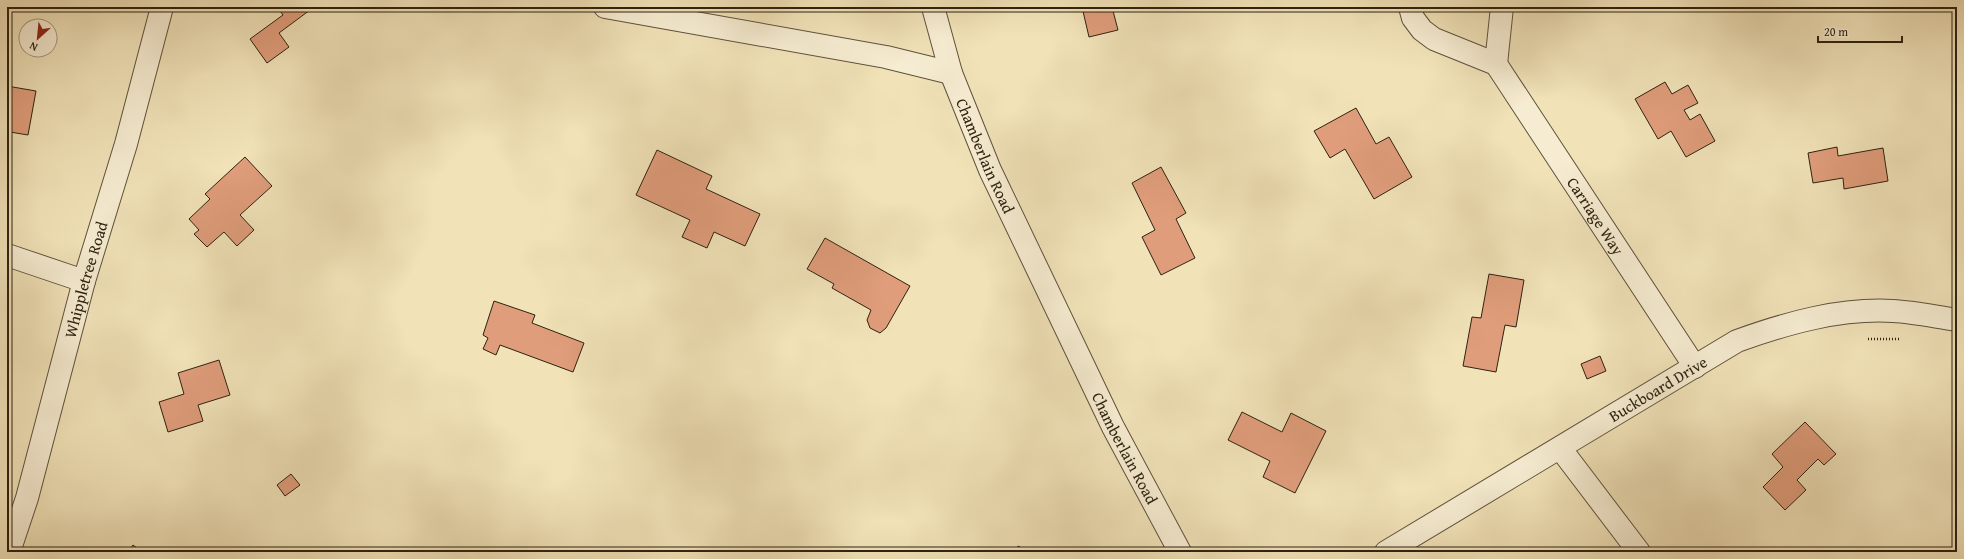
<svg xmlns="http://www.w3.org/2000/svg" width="1964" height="559" viewBox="0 0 1964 559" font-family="'Gentium Book Plus',serif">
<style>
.building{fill:#e09d7b;stroke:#2d2211}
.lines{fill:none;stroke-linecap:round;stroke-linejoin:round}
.minor-casing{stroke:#5e523b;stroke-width:24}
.path{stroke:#2d2211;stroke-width:2.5;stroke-dasharray:1 2;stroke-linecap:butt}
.minor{stroke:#f6ecd1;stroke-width:22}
.labels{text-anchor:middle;stroke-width:3.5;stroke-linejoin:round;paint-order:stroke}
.street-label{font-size:16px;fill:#2d2211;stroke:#f6ecd1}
</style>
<rect width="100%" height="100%" fill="#f1e2b8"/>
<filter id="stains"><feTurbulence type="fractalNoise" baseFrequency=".005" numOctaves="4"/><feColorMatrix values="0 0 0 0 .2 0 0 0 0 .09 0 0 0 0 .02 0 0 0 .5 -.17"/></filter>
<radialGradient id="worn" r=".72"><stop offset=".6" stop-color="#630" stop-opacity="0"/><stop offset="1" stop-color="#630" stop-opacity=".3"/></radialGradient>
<!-- building -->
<path class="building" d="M 277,7 L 314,7 L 279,33 L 289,47 L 267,63 L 250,39 L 283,15 Z
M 1082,7 L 1112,7 L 1118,30 L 1089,37 Z
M 1665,82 L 1672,94 L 1688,85 L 1698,103 L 1684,110 L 1690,120 L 1700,114 L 1715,141 L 1686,157 L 1671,131 L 1658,139 L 1635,99 Z
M 7,86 L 36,91 L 28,135 L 10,132 L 7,145 Z
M 1356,108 L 1376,144 L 1389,137 L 1412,177 L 1374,199 L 1345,149 L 1330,158 L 1314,131 Z
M 1837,147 L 1838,156 L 1883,148 L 1888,181 L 1844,189 L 1843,178 L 1813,183 L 1808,153 Z
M 657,150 L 712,176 L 706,189 L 760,214 L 745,246 L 714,232 L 707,248 L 682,237 L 690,220 L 636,195 Z
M 245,157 L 272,186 L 240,215 L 254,230 L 237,246 L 224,232 L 207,247 L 194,234 L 199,230 L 189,219 L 210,199 L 205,194 Z
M 1161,167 L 1186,213 L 1176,219 L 1195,258 L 1161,275 L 1142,237 L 1155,230 L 1132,183 Z
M 825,238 L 910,286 L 886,328 L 880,333 L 870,328 L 867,320 L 871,310 L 832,288 L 834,284 L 807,269 Z
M 1489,274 L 1524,280 L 1516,327 L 1505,325 L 1496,372 L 1463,366 L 1472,317 L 1481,318 Z
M 494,301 L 535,315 L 532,323 L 584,343 L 573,372 L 500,345 L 496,355 L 483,349 L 488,338 L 483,335 Z
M 1600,356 L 1606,371 L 1587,379 L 1581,364 Z
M 219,360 L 230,395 L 198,405 L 203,421 L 168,432 L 159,402 L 184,394 L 178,373 Z
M 1242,412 L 1282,432 L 1291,413 L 1326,431 L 1295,493 L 1263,477 L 1270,461 L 1228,440 Z
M 1805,422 L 1836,454 L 1824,465 L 1818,459 L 1797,480 L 1806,490 L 1785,510 L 1763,487 L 1783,467 L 1772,454 Z
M 291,474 L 300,485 L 285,496 L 277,485 Z
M 133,545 L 142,552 L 128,552 Z
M 1019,546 L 1023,552 L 1009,552 Z"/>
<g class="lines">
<defs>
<g id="minor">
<path d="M 605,7 L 886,57 L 951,73"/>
<path id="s1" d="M 933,7 L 951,73 L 990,170 L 1113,427 L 1180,552"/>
<path id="s2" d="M 1410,7 L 1413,18 L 1422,30 L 1434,39 L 1496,64 L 1695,367"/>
<path d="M 1496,64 L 1502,7"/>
<path d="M 7,255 L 84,281"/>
<path d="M 1560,448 L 1639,552"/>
<path id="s3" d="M 9,552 L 27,498 L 84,281 L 126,144 L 162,7"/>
<path id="s4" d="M 1386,552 L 1737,341 C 1787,323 1840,308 1893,311 C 1914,312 1936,317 1957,320"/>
</g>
</defs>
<!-- minor casing -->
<use href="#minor" class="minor-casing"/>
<!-- path -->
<path class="path" d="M 1868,339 L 1899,339"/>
<!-- minor -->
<use href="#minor" class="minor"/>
</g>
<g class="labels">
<!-- street labels -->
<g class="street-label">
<text dy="6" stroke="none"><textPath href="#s1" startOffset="158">Chamberlain Road</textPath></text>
<text dy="6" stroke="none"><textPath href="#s2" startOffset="290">Carriage Way</textPath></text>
<text dy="6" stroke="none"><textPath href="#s3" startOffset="283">Whippletree Road</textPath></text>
<text dy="6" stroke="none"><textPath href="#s4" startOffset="317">Buckboard Drive</textPath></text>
<text dy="6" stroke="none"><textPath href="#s1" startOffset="482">Chamberlain Road</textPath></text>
</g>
</g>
<!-- margin -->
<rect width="1964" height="559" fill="none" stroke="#f1e2b8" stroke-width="24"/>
<rect x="8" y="8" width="1948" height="543" fill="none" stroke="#2d2211" stroke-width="2"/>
<rect x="12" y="12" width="1940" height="535" fill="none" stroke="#2d2211"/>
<!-- north arrow -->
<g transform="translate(38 38) rotate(207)"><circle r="19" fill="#f6ecd1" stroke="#a69b84"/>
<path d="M0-3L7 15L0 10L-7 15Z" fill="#8f2418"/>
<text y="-6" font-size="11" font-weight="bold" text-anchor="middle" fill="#2d2211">N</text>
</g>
<!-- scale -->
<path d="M1818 36v6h84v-6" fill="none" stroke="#2d2211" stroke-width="2"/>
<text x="1824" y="36" font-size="12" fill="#2d2211" stroke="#f6ecd1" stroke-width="3" paint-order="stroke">20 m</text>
<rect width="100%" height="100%" filter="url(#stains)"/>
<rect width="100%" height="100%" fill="url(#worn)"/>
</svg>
